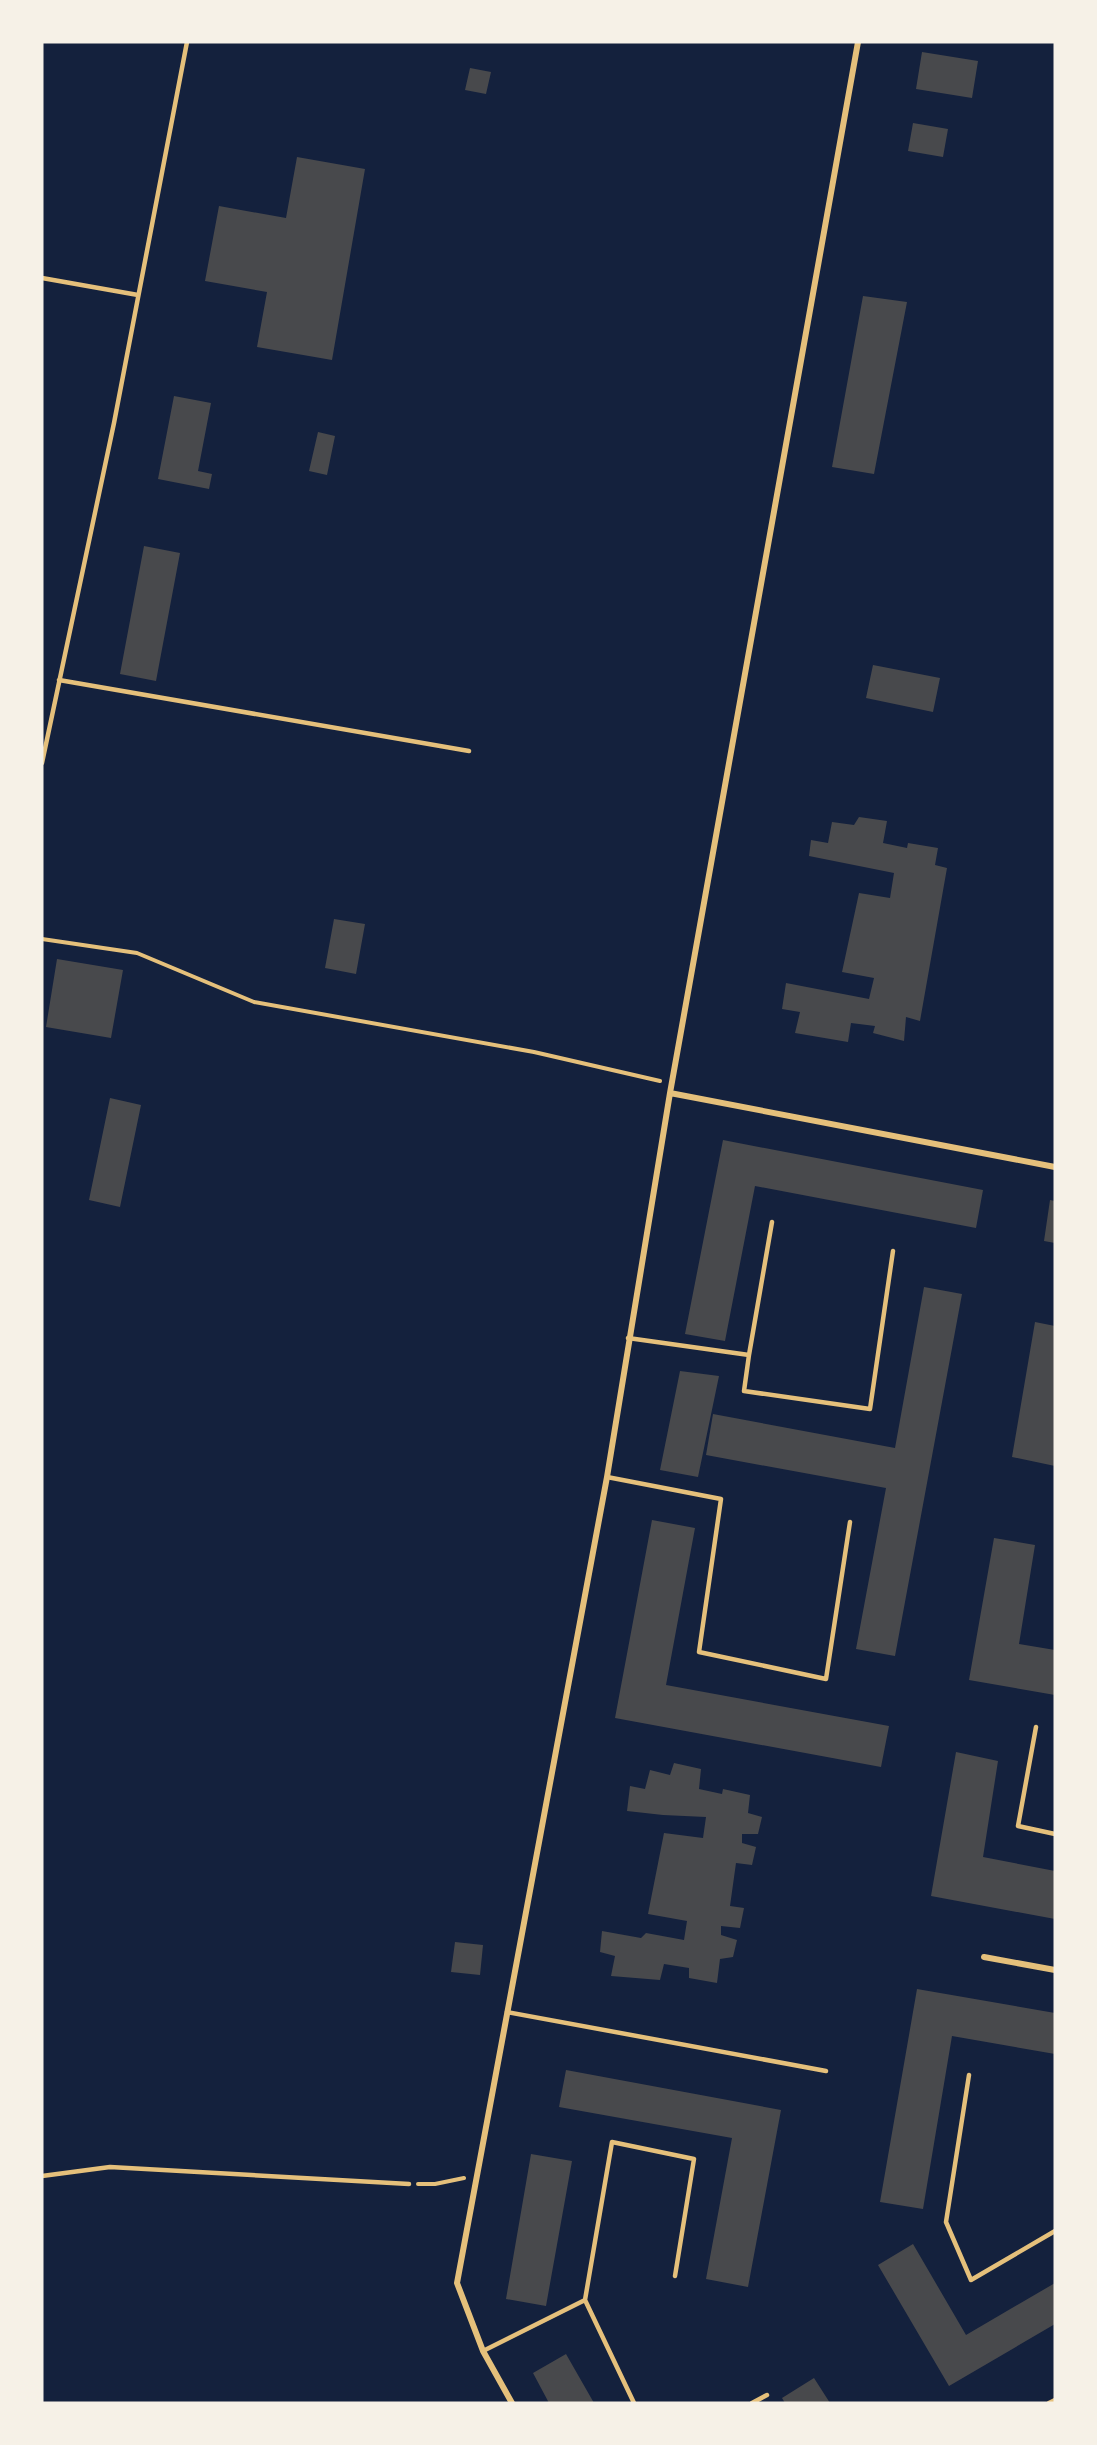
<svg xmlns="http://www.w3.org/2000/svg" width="1097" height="2445" viewBox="0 0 1097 2445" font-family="'Libre Baskerville',serif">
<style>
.building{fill:#48494c}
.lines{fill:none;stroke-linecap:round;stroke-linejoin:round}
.path{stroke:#e5c07b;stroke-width:4}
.service{stroke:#e5c07b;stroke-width:4.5}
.minor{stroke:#e5c07b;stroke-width:6}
</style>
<rect width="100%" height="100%" fill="#14213d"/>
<!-- building -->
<path class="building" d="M 922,52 L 978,61 L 972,98 L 916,89 Z
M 470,68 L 491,72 L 486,94 L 465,90 Z
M 913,123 L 948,129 L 943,157 L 908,151 Z
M 297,157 L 365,169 L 332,360 L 257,347 L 267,292 L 205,281 L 219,206 L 286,218 Z
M 863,296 L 907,302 L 874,474 L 832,467 Z
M 174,396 L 211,403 L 198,471 L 212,474 L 209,489 L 158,479 Z
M 318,432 L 335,436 L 327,475 L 309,471 Z
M 144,546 L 180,553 L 156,681 L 120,674 Z
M 873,665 L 940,678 L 933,712 L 866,698 Z
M 859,817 L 887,821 L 883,843 L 907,848 L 908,843 L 938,848 L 935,865 L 947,868 L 920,1021 L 906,1017 L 904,1041 L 873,1033 L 875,1026 L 851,1023 L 848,1042 L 795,1033 L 800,1012 L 782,1009 L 786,983 L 869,999 L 874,978 L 842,972 L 859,893 L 890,898 L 894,873 L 809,856 L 811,840 L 828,843 L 832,822 L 854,825 Z
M 334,919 L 365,924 L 356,974 L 325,968 Z
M 57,959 L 123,970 L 111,1038 L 46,1027 Z
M 110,1098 L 141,1105 L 120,1207 L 89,1200 Z
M 723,1140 L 983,1190 L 976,1228 L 755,1186 L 725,1341 L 685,1334 Z
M 1050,1200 L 1055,1201 L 1055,1243 L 1044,1241 Z
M 924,1287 L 962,1294 L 895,1656 L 856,1649 L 886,1488 L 706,1455 L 713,1414 L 895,1448 Z
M 1035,1322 L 1055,1326 L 1055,1466 L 1012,1457 Z
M 680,1371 L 719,1376 L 698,1477 L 660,1470 Z
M 652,1520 L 695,1528 L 666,1685 L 889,1726 L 881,1767 L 615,1718 Z
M 994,1538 L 1035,1545 L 1019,1644 L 1055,1650 L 1055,1695 L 969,1680 Z
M 956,1752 L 998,1761 L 983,1857 L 1055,1871 L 1055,1919 L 931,1896 Z
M 674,1763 L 701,1769 L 699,1789 L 722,1794 L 723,1789 L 750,1795 L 748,1813 L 762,1817 L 758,1834 L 742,1834 L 742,1843 L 756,1847 L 752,1865 L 736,1863 L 730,1906 L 744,1908 L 740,1928 L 721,1926 L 721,1935 L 737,1940 L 733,1957 L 720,1959 L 717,1983 L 689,1978 L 689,1968 L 664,1964 L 660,1980 L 611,1976 L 615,1956 L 600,1952 L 602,1931 L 641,1938 L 646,1933 L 684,1940 L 687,1921 L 648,1914 L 664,1833 L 703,1838 L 706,1817 L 663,1815 L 627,1811 L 630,1786 L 645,1789 L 650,1770 L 670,1775 Z
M 455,1942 L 483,1945 L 480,1975 L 451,1972 Z
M 917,1989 L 1055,2013 L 1055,2054 L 952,2036 L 923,2209 L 880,2202 Z
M 566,2070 L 781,2110 L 748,2287 L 706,2279 L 732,2138 L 559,2107 Z
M 531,2154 L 572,2161 L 546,2306 L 506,2299 Z
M 913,2244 L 966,2335 L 1055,2283 L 1055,2324 L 949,2386 L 878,2265 Z
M 566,2354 L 594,2403 L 549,2403 L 533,2373 Z
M 814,2378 L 830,2403 L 785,2403 L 782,2398 Z"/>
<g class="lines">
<!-- path -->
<path class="path" d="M 42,939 L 137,953 L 254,1002 L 534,1052 L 660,1081
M 418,2184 L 435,2184 L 464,2178"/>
<!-- service -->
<path class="service" d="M 42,278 L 138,295
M 59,680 L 469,751
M 42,763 L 114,423 L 187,42
M 628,1338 L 749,1355 L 744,1391 L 870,1409 L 893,1251
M 749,1355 L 772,1222
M 607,1477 L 721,1499 L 699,1652 L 826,1679 L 850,1522
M 1036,1727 L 1018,1826 L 1055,1834
M 507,2012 L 826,2071
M 969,2075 L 946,2222 L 971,2280 L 1055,2231
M 42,2176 L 110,2167 L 409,2184
M 585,2300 L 612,2142 L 694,2159 L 675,2276
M 483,2351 L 585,2300 L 634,2403
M 752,2403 L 767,2395
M 1049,2403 L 1055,2400"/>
<!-- minor -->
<path class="minor" d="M 670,1093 L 1055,1167
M 984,1957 L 1055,1970
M 512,2403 L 483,2351 L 457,2283 L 607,1477 L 670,1093 L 858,42"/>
</g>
<!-- border -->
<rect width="1097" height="2445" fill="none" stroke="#f6f1e7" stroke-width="87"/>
</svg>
